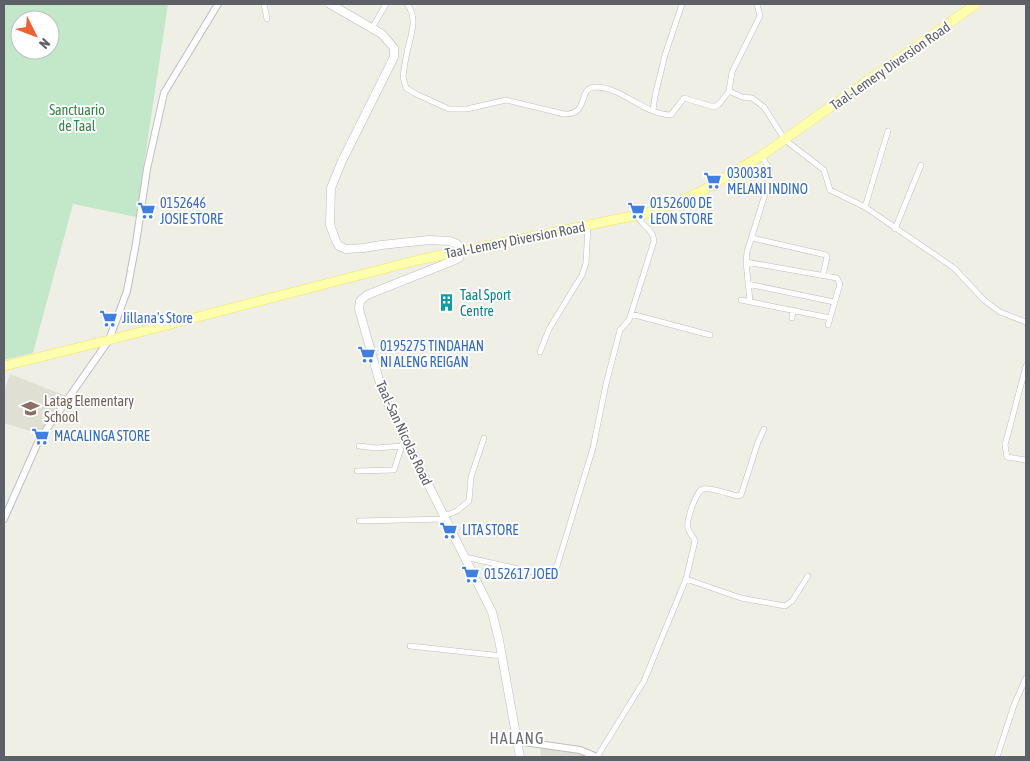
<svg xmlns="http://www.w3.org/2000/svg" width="1030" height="761" viewBox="0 0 1030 761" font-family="'Asap Condensed',sans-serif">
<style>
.education{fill:#e0dfd4}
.green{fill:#c2e7c9;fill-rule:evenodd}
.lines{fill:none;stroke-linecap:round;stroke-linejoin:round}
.minor-casing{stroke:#bdbec4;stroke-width:6}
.tertiary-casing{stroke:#bdbec4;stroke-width:8}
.secondary-casing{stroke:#bbbdc4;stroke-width:9}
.primary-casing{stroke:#f3e45c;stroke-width:10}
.minor{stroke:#fff;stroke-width:5}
.tertiary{stroke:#fff;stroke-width:6}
.secondary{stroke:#fff;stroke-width:8}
.primary{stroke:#fdffac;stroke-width:9}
.labels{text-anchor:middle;stroke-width:4;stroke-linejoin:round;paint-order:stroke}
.street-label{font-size:14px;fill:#5d6066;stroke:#fff}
.park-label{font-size:14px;fill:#348647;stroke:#fff}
.shop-label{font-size:14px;fill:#366cbe;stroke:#fff;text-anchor:start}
.culture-label{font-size:14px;fill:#0d838f;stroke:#fff;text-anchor:start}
.education-label{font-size:14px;fill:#785e54;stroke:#fff;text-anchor:start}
.quarter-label{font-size:16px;letter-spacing:1px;fill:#6e7178;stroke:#fff}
</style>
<rect width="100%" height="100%" fill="#f0efe6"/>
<!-- education -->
<path class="education" d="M 10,374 L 66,396 L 40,434 L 4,423 L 4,391 Z
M 540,744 L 588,753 L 586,757 L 541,757 Z"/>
<!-- green -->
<path class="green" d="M 4,4 L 168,4 L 136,217 L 73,204 L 33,353 L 4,360 ZM 20,20 L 50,20 L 50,50 L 20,50 Z"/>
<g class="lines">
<defs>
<path id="minor" d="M 264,4 L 267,19
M 407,4 C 419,19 410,36 407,53 C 405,61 404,69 403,77 L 406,88 L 416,94 L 449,109 L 467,109 L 506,100 L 564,114 C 590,115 577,88 595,87 C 622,87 643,114 671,115 L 684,98 L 714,107 L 719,104 L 729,91
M 757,4 L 760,16 L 732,72 L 729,91 L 742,97 L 752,98 L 764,107 L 785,140 L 824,170 L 830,190 L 865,207 L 954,268 L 984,300 L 1000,312 L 1026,322
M 372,28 L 386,4
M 653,110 L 655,96 L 665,55 L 682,4
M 865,207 L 888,131
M 895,229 L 921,165
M 752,238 L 826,255 L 827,257 L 823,275
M 746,262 L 837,278 L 840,284 L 828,325
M 748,284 L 834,302
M 741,300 L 830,318
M 750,301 L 746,262 L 747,252 L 770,178 L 770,169 L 761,156
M 631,314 L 710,335
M 792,318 L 793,310
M 540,352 L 549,329 L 582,275 L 586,263 L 588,226
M 1026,366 L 1005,445 L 1007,457 L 1026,460
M 359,446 L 376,448 L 402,446
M 357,471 L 394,470 L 405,436
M 444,516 L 457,511 L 469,501 L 471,477 L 484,438
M 359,521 L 446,519
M 465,557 L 532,572 L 550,572 L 557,566 L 593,448 L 606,384 L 620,330 L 629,320 L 654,241 C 653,228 641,226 637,215
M 686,579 L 695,541 C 693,536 689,533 688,528 C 686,521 696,491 703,489 C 710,487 729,494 737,496 L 741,495 L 758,442 L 764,429
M 410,646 L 502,656
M 597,757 L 644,681 L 686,579 L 741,598 L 785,606 L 792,601 L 808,576
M 997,757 L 1014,705 L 1026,678"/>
<path id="tertiary" d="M 4,519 L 39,440 L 109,340 L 127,291 L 136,243 L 147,169 L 164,93 L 218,4
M 517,741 L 580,750 L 597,757"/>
<path id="secondary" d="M 330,4 L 382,34 L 394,48 L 394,57 L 342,161 L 331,188 L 330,225 L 336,241 L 339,246 L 346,249 L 364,248 L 381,245 L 429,240 L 450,241 L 457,244 L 461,250 L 459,258 L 455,260 L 367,295 L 360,301 L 359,309 L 383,394 L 492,612 L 499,640 L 520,757"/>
<path id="primary" d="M 4,366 L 109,340 L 418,260 L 647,213 L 673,204 L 702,191 L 761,156 L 976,4"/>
</defs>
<!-- minor casing -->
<use href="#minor" class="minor-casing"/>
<!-- tertiary casing -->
<use href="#tertiary" class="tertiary-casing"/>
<!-- secondary casing -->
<use href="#secondary" class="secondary-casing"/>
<!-- primary casing -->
<use href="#primary" class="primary-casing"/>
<!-- minor -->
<use href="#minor" class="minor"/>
<!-- tertiary -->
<use href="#tertiary" class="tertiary"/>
<!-- secondary -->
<use href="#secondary" class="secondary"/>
<!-- primary -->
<use href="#primary" class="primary"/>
</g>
<!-- icons -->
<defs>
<symbol id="supermarket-bare" viewBox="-9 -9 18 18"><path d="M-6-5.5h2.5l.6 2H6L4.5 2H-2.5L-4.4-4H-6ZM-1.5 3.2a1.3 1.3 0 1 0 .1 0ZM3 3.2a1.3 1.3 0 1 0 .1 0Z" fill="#3f7fe0" stroke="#fff" stroke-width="2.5" paint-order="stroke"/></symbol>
<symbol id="building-bare" viewBox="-9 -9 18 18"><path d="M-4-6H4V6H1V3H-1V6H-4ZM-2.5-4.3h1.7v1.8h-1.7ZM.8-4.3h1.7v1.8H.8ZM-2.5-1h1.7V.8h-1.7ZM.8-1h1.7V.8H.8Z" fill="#0f9aa8" stroke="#fff" stroke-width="2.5" paint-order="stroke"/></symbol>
<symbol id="school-bare" viewBox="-9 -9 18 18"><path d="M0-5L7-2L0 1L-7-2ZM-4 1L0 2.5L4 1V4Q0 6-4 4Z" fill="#8d6e63" stroke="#fff" stroke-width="2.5" paint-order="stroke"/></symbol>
</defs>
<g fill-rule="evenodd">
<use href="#supermarket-bare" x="700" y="168" width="25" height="25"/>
<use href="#supermarket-bare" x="134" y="198" width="25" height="25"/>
<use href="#supermarket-bare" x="624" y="198" width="25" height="25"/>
<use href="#building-bare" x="434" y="290" width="25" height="25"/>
<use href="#supermarket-bare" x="96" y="306" width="25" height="25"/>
<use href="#supermarket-bare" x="354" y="342" width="25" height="25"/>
<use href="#school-bare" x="18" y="396" width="25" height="25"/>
<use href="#supermarket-bare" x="28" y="424" width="25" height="25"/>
<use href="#supermarket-bare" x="436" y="518" width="25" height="25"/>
<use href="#supermarket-bare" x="458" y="562" width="25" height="25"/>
</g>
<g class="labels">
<!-- street labels -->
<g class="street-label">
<text transform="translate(890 66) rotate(-35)" y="5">Taal-Lemery Diversion Road</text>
<text transform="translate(515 240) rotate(-11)" y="5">Taal-Lemery Diversion Road</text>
<text transform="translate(404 433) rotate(65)" y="5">Taal-San Nicolas Road</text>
</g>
<!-- park labels -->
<g class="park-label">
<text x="77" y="115">Sanctuario<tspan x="77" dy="16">de Taal</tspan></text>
</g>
<!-- shop labels -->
<g class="shop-label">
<text x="727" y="178">0300381<tspan x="727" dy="16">MELANI INDINO</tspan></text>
<text x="160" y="208">0152646<tspan x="160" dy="16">JOSIE STORE</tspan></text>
<text x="650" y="208">0152600 DE<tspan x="650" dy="16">LEON STORE</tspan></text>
<text x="122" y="323">Jillana's Store</text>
<text x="380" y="351">0195275 TINDAHAN<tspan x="380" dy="16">NI ALENG REIGAN</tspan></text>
<text x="54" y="441">MACALINGA STORE</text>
<text x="462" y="535">LITA STORE</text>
<text x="484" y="579">0152617 JOED</text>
</g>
<!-- culture labels -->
<g class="culture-label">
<text x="460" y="300">Taal Sport<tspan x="460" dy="16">Centre</tspan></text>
</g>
<!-- education labels -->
<g class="education-label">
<text x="44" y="406">Latag Elementary<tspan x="44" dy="16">School</tspan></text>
</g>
<!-- quarter labels -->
<g class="quarter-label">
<text x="517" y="744">HALANG</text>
</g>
</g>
<!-- border -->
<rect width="1030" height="761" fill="none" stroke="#5d6066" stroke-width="10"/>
<!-- north arrow -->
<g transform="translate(35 35) rotate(132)"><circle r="24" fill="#ffffff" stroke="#bebfc2"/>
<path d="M0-4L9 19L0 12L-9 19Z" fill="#eb6131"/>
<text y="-8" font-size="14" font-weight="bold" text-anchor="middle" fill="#5d6066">N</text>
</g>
</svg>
